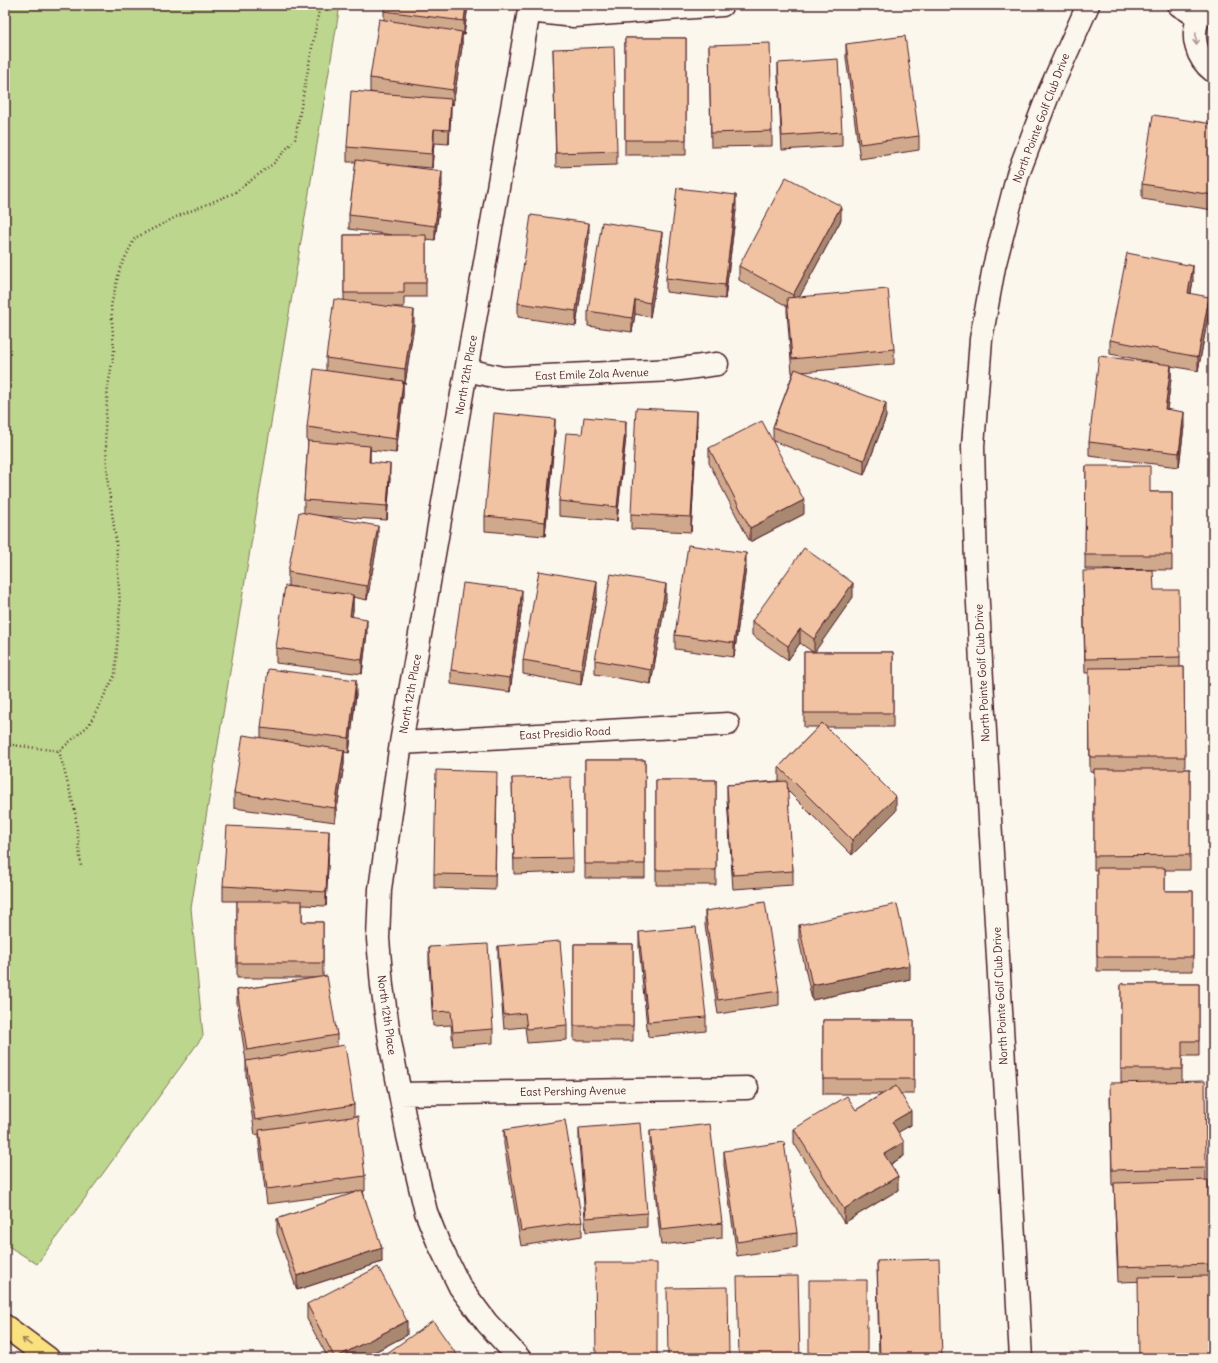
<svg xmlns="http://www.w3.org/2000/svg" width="1218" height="1363" viewBox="0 0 1218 1363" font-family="Delius,sans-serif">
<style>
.green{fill:#bcd68d;stroke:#837a5c}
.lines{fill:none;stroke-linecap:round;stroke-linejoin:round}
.minor-casing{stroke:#4a1f2b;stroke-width:25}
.major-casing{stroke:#4a1f2b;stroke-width:25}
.path{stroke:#4a1f2b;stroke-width:2.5;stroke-dasharray:1 3;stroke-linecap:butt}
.minor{stroke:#fbf7ec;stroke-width:22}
.major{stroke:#fae180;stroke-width:22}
.wall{fill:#d0a88b;stroke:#4a1f2b}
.shaded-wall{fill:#a98871;stroke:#4a1f2b}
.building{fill:#f2c3a2;stroke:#4a1f2b}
.oneway{stroke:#ab9695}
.oneway2{stroke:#a28056}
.labels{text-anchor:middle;stroke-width:4;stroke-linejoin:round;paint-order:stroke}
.street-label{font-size:11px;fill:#4a1f2b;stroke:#fbf7ec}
</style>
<rect width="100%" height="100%" fill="#fbf7ec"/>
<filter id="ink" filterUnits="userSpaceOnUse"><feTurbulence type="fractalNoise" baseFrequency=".025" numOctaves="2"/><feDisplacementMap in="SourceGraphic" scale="8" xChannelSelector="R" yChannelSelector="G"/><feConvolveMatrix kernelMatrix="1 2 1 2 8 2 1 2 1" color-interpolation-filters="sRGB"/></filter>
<g filter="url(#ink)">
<!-- green -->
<path class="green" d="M 5,5 L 340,5 L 191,908 L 203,1036 L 37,1264 L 5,1244 Z"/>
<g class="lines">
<defs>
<path id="minor" d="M 1179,5 L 1200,18
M 1211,5 C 1207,9 1203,13 1200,17 C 1189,35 1197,59 1213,71
M 529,11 L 574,16 L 722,5
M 467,370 L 502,378 L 673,370 L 717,364
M 401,743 L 728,724
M 400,1094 L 747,1088
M 519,1358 L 487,1323 L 460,1287 L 438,1242 L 426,1212 L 408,1136 L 390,1041 L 382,986 L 378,939 L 380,889 L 401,743 L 530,5
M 1021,1358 L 981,662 L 976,565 L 973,446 L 981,339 L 994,267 L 1018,174 L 1050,90 L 1088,5"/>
<path id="major" d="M 5,1326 L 48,1358"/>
</defs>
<!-- minor casing -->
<use href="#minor" class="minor-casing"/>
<!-- major casing -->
<use href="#major" class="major-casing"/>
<!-- path -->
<path class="path" d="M 5,744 L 59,751 L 89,725 L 115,675 L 120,605 L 116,541 L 108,484 L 105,427 L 108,387 L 114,351 L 111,306 L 120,268 L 135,238 L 176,217 L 234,193 L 274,163 L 295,139 L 320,5
M 59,751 L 75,811 L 81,866"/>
<!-- minor -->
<use href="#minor" class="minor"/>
<!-- major -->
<use href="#major" class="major"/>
</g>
<!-- wall -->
<path class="wall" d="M 468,5 L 464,35 L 462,35 L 462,47 L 453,105 L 451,104 L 449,144 L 434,143 L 432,168 L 407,166 L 442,185 L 435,240 L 426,239 L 426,297 L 404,297 L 404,307 L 394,307 L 414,324 L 405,384 L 403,383 L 403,395 L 396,453 L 370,450 L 370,462 L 390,478 L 387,520 L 319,516 L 378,540 L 367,600 L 353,597 L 353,610 L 352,617 L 367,633 L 362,674 L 276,663 L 276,648 L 300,588 L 288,586 L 288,572 L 304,513 L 304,500 L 308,441 L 307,441 L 307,427 L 326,370 L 326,358 L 344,300 L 344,235 L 392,235 L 349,229 L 349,215 L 356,162 L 347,162 L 347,147 L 376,93 L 370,92 L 370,78 L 384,20 L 384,11 Z
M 625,38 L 686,38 L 686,155 L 625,155 Z
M 846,44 L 919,136 L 919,150 L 860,159 L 846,58 Z
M 709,45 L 772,131 L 772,146 L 711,147 Z
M 553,49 L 617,151 L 617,165 L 556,167 Z
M 778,63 L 842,132 L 842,146 L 782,150 L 778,77 Z
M 1213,124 L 1213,210 L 1142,199 L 1142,184 Z
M 736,210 L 725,299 L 666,292 L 666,278 Z
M 841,220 L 799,297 L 894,349 L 894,364 L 802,372 L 886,417 L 864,475 L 773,441 L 773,427 L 793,373 L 792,373 L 787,312 L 787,306 L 739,280 L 739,266 Z
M 589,238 L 576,326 L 518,317 L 518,303 Z
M 662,246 L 650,317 L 635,314 L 632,332 L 588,326 L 588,311 Z
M 1193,280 L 1191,293 L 1209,311 L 1198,371 L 1171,366 L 1171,379 L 1167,410 L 1184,426 L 1179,467 L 1089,456 L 1089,442 L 1152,362 L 1110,354 L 1110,340 Z
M 697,425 L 691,532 L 631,529 L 631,514 Z
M 555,433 L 545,536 L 485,531 L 485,516 Z
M 582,434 L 626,436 L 617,521 L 559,516 L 559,501 Z
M 709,448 L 804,514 L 750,542 L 709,463 Z
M 1086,466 L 1150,492 L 1172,492 L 1172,570 L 1085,569 Z
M 746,567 L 734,657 L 675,649 L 675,635 Z
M 1083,585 L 1154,590 L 1180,657 L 1180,667 L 1184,667 L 1185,769 L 1190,769 L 1190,870 L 1165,870 L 1165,891 L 1193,891 L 1193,971 L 1097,971 L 1097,870 L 1094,870 L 1094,772 L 1090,772 L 1089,673 L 1085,673 Z
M 597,595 L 581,685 L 523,674 L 523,660 Z
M 853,597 L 814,652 L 893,652 L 893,727 L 826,727 L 896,811 L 852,855 L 787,790 L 793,871 L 793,885 L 733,889 L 727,799 L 727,785 L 779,781 L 779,767 L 818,727 L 804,727 L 804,652 L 813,652 L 800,643 L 788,660 L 752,635 L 752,621 Z
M 666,598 L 651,684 L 595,674 L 595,660 Z
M 522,605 L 510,692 L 451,684 L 451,670 Z
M 356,694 L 349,753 L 344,752 L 344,764 L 335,822 L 234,808 L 234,793 L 261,738 L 261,728 Z
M 585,760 L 645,760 L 645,878 L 585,878 Z
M 512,778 L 573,858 L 573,872 L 514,874 Z
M 656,780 L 716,780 L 716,885 L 656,885 Z
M 497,786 L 495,890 L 434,888 L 434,874 Z
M 329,846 L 326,906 L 302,905 L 302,922 L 323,922 L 323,977 L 337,1035 L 337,1047 L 354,1105 L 354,1117 L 365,1176 L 365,1191 L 363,1191 L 382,1262 L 297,1290 L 277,1233 L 277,1219 L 358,1192 L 267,1204 L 259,1144 L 259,1134 L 255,1135 L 246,1075 L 246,1061 L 237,1004 L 237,990 L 318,978 L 237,978 L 237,901 L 223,901 L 223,886 Z
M 705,911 L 779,991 L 779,1005 L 718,1014 L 705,925 Z
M 799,925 L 910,979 L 812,1000 L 799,940 Z
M 639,932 L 706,1017 L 706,1031 L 648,1037 L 639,947 Z
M 574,944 L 633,944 L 633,1041 L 574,1041 Z
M 498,946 L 567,1025 L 567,1040 L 527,1043 L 525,1027 L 504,1029 L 498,960 Z
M 429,947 L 493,1029 L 493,1043 L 453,1046 L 451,1025 L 433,1026 L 429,962 Z
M 1121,984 L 1199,984 L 1199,1056 L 1182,1056 L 1182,1082 L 1206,1168 L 1206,1180 L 1212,1264 L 1212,1279 L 1118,1282 L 1114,1185 L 1112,1185 L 1110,1097 L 1121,1083 Z
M 823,1020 L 914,1020 L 914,1094 L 900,1094 L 911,1125 L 898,1132 L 904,1156 L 891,1164 L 898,1190 L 844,1223 L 794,1143 L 794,1129 L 856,1110 L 882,1094 L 823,1094 Z
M 579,1128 L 647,1213 L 647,1227 L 586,1232 L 579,1142 Z
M 504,1130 L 582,1222 L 582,1236 L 521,1246 L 504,1144 Z
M 650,1131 L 722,1223 L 722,1238 L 661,1245 L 650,1145 Z
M 724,1151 L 797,1233 L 797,1247 L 737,1256 L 724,1165 Z
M 877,1261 L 942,1358 L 879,1358 Z
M 307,1304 L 407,1335 L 363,1358 L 328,1358 L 307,1319 Z"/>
<!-- shaded-wall -->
<path class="shaded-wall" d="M 466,5 L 468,5 L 464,35 L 464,21 Z
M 462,32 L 462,47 L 453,105 L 453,90 Z
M 451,99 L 451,113 L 449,144 L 449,130 Z
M 434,129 L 434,143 L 432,168 L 432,154 Z
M 442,171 L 442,185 L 435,240 L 435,226 Z
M 736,195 L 736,210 L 725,299 L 725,285 Z
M 841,206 L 841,220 L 793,309 L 793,295 Z
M 589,223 L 589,238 L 576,326 L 576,311 Z
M 662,232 L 662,246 L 650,317 L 650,303 Z
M 1193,266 L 1193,280 L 1188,307 L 1188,293 Z
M 1209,297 L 1209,311 L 1198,371 L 1198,357 Z
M 635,300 L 635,314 L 632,332 L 632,318 Z
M 414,310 L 414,324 L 405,384 L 405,369 Z
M 1171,365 L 1171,379 L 1165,424 L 1165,409 Z
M 403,381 L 403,395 L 396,453 L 396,439 Z
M 886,403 L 886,417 L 864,475 L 864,460 Z
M 697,411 L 697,425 L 691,532 L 691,517 Z
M 1184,412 L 1184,426 L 1179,467 L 1179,453 Z
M 555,419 L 555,433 L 545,536 L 545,522 Z
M 626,421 L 626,436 L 617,521 L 617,507 Z
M 370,446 L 370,460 L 369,477 L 369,462 Z
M 390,464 L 390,478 L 387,520 L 387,506 Z
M 804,500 L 804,514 L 750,542 L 750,528 Z
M 378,526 L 378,540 L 367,600 L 367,586 Z
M 746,553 L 746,567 L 734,657 L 734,643 Z
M 597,581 L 597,595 L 581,685 L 581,670 Z
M 853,583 L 853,597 L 814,653 L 814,639 Z
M 666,584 L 666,598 L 651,684 L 651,670 Z
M 522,590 L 522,605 L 510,692 L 510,678 Z
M 353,595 L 353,610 L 350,631 L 350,616 Z
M 367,619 L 367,633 L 362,674 L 362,660 Z
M 800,629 L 800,643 L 788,660 L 788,646 Z
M 356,680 L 356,694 L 349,753 L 349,738 Z
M 344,750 L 344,764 L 335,822 L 335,808 Z
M 896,797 L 896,811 L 852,855 L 852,840 Z
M 329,831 L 329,846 L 326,906 L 326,892 Z
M 910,965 L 910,979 L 812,1000 L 812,985 Z
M 911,1111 L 911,1125 L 892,1136 L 892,1122 Z
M 904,1142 L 904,1156 L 884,1168 L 884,1154 Z
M 898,1176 L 898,1190 L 844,1223 L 844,1209 Z
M 382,1248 L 382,1262 L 297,1290 L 297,1276 Z
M 407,1321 L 407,1335 L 363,1358 L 335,1358 Z"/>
<!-- building -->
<path class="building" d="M 385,5 L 466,5 L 464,21 L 384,11 Z
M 379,19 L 462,32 L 453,90 L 370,78 Z
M 905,36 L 919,136 L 860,144 L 846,44 Z
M 625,38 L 686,38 L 686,140 L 625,140 Z
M 770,43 L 772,131 L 711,133 L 709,45 Z
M 614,47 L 617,151 L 556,153 L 553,49 Z
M 838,59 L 842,132 L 782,136 L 778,63 Z
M 351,91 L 451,99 L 449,130 L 434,129 L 432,154 L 347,147 Z
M 1153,115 L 1213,124 L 1213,195 L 1142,184 Z
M 356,160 L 442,171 L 435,226 L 349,215 Z
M 786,177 L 841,206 L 793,295 L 739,266 Z
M 677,188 L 736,195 L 725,285 L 666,278 Z
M 531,215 L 589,223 L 576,311 L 518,303 Z
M 602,222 L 662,232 L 650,303 L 635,300 L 632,318 L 588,311 Z
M 344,235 L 426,235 L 426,283 L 404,283 L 404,293 L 344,293 Z
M 1127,253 L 1193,266 L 1188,293 L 1209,297 L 1198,357 L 1110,340 Z
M 888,289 L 894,349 L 792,359 L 787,298 Z
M 334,299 L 414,310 L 405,369 L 326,358 Z
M 1099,356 L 1171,365 L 1165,409 L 1184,412 L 1179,453 L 1089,442 Z
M 314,369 L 403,381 L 396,439 L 307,427 Z
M 795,369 L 886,403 L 864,460 L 773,427 Z
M 636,408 L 697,411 L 691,517 L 631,514 Z
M 494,413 L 555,419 L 545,522 L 485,516 Z
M 584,417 L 626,421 L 617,507 L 559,501 L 566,433 L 582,434 Z
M 762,421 L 804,500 L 750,528 L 709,448 Z
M 308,441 L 370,446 L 369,462 L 390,464 L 387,506 L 304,500 Z
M 1086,466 L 1150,466 L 1150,492 L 1172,492 L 1172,555 L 1085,555 Z
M 299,512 L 378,526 L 367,586 L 288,572 Z
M 688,545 L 746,553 L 734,643 L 675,635 Z
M 804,548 L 853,583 L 814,639 L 800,629 L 788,646 L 752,621 Z
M 1153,570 L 1154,590 L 1179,590 L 1180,657 L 1085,659 L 1083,571 Z
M 539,571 L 597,581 L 581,670 L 523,660 Z
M 611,574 L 666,584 L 651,670 L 595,660 Z
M 463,583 L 522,590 L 510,678 L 451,670 Z
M 285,586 L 353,595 L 350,616 L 367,619 L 362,660 L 276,648 Z
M 804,652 L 893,652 L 893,713 L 804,713 Z
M 1184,667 L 1185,757 L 1090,757 L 1089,668 Z
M 268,669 L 356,680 L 349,738 L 261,728 Z
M 822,723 L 896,797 L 852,840 L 779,767 Z
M 243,735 L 344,750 L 335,808 L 234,793 Z
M 585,760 L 645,760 L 645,864 L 585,864 Z
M 1094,769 L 1190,769 L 1190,855 L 1094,856 Z
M 436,770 L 497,772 L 495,875 L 434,874 Z
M 571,777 L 573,858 L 514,859 L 512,778 Z
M 656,780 L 716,780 L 716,870 L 656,870 Z
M 787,781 L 793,871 L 733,875 L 727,785 Z
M 227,826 L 329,831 L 326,892 L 223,886 Z
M 1097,868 L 1165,868 L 1165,891 L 1193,891 L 1193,957 L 1097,957 Z
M 237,901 L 302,901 L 302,922 L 323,922 L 323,963 L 237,963 Z
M 765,902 L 779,991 L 718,1000 L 705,911 Z
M 897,904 L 910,965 L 812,985 L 799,925 Z
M 696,927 L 706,1017 L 648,1022 L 639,932 Z
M 560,941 L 567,1025 L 527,1029 L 525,1013 L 504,1015 L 498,946 Z
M 488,944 L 493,1029 L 453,1032 L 451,1011 L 433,1012 L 429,947 Z
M 574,944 L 633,944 L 633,1026 L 574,1026 Z
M 327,976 L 337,1035 L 247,1050 L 237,990 Z
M 1121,984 L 1199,984 L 1199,1041 L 1182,1041 L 1182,1069 L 1121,1069 Z
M 823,1020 L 914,1020 L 914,1079 L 823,1079 Z
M 345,1045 L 354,1105 L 255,1120 L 246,1061 Z
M 1205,1081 L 1206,1168 L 1112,1170 L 1110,1083 Z
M 896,1086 L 911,1111 L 892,1122 L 904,1142 L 884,1154 L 898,1176 L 844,1209 L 794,1129 L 847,1096 L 856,1110 Z
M 358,1116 L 365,1176 L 267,1189 L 259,1130 Z
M 565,1120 L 582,1222 L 521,1231 L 504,1130 Z
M 640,1123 L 647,1213 L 586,1218 L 579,1128 Z
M 710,1124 L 722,1223 L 661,1230 L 650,1131 Z
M 784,1142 L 797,1233 L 737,1242 L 724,1151 Z
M 1208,1180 L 1212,1264 L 1118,1267 L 1114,1183 Z
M 362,1190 L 382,1248 L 297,1276 L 277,1219 Z
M 939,1259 L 942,1358 L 880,1358 L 877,1261 Z
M 595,1263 L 657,1263 L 657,1358 L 596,1358 Z
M 378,1267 L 407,1321 L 335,1358 L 307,1304 Z
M 798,1276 L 800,1358 L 739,1358 L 737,1277 Z
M 1209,1276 L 1211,1358 L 1139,1358 L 1138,1277 Z
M 809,1280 L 867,1280 L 867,1358 L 809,1358 Z
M 728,1287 L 729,1358 L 668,1358 L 667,1288 Z
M 433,1321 L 459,1358 L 380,1358 Z"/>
<!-- one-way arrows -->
<defs><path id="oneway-shaft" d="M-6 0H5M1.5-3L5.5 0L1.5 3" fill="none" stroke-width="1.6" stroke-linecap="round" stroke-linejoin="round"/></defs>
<use class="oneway" href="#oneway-shaft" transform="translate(1196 39) rotate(89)"/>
<use class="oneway2" href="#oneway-shaft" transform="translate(27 1342) rotate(-144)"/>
</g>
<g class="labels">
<!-- street labels -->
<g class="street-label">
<text transform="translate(1041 118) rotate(-69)" y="4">North Pointe Golf Club Drive</text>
<text transform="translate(592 374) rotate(-2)" y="4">East Emile Zola Avenue</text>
<text transform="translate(466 375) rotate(-80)" y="4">North 12th Place</text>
<text transform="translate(982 673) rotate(-93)" y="4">North Pointe Golf Club Drive</text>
<text transform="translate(410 694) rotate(-80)" y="4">North 12th Place</text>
<text transform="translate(565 733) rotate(-3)" y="4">East Presidio Road</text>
<text transform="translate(1000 996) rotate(-93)" y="4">North Pointe Golf Club Drive</text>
<text transform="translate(387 1015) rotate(82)" y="4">North 12th Place</text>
<text transform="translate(573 1091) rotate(-1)" y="4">East Pershing Avenue</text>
</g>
</g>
<!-- margin -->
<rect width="1218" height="1363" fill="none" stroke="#fbf7ec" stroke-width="20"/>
<rect x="10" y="10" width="1198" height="1343" fill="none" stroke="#4a1f2b" stroke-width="1.5" filter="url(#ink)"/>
</svg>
